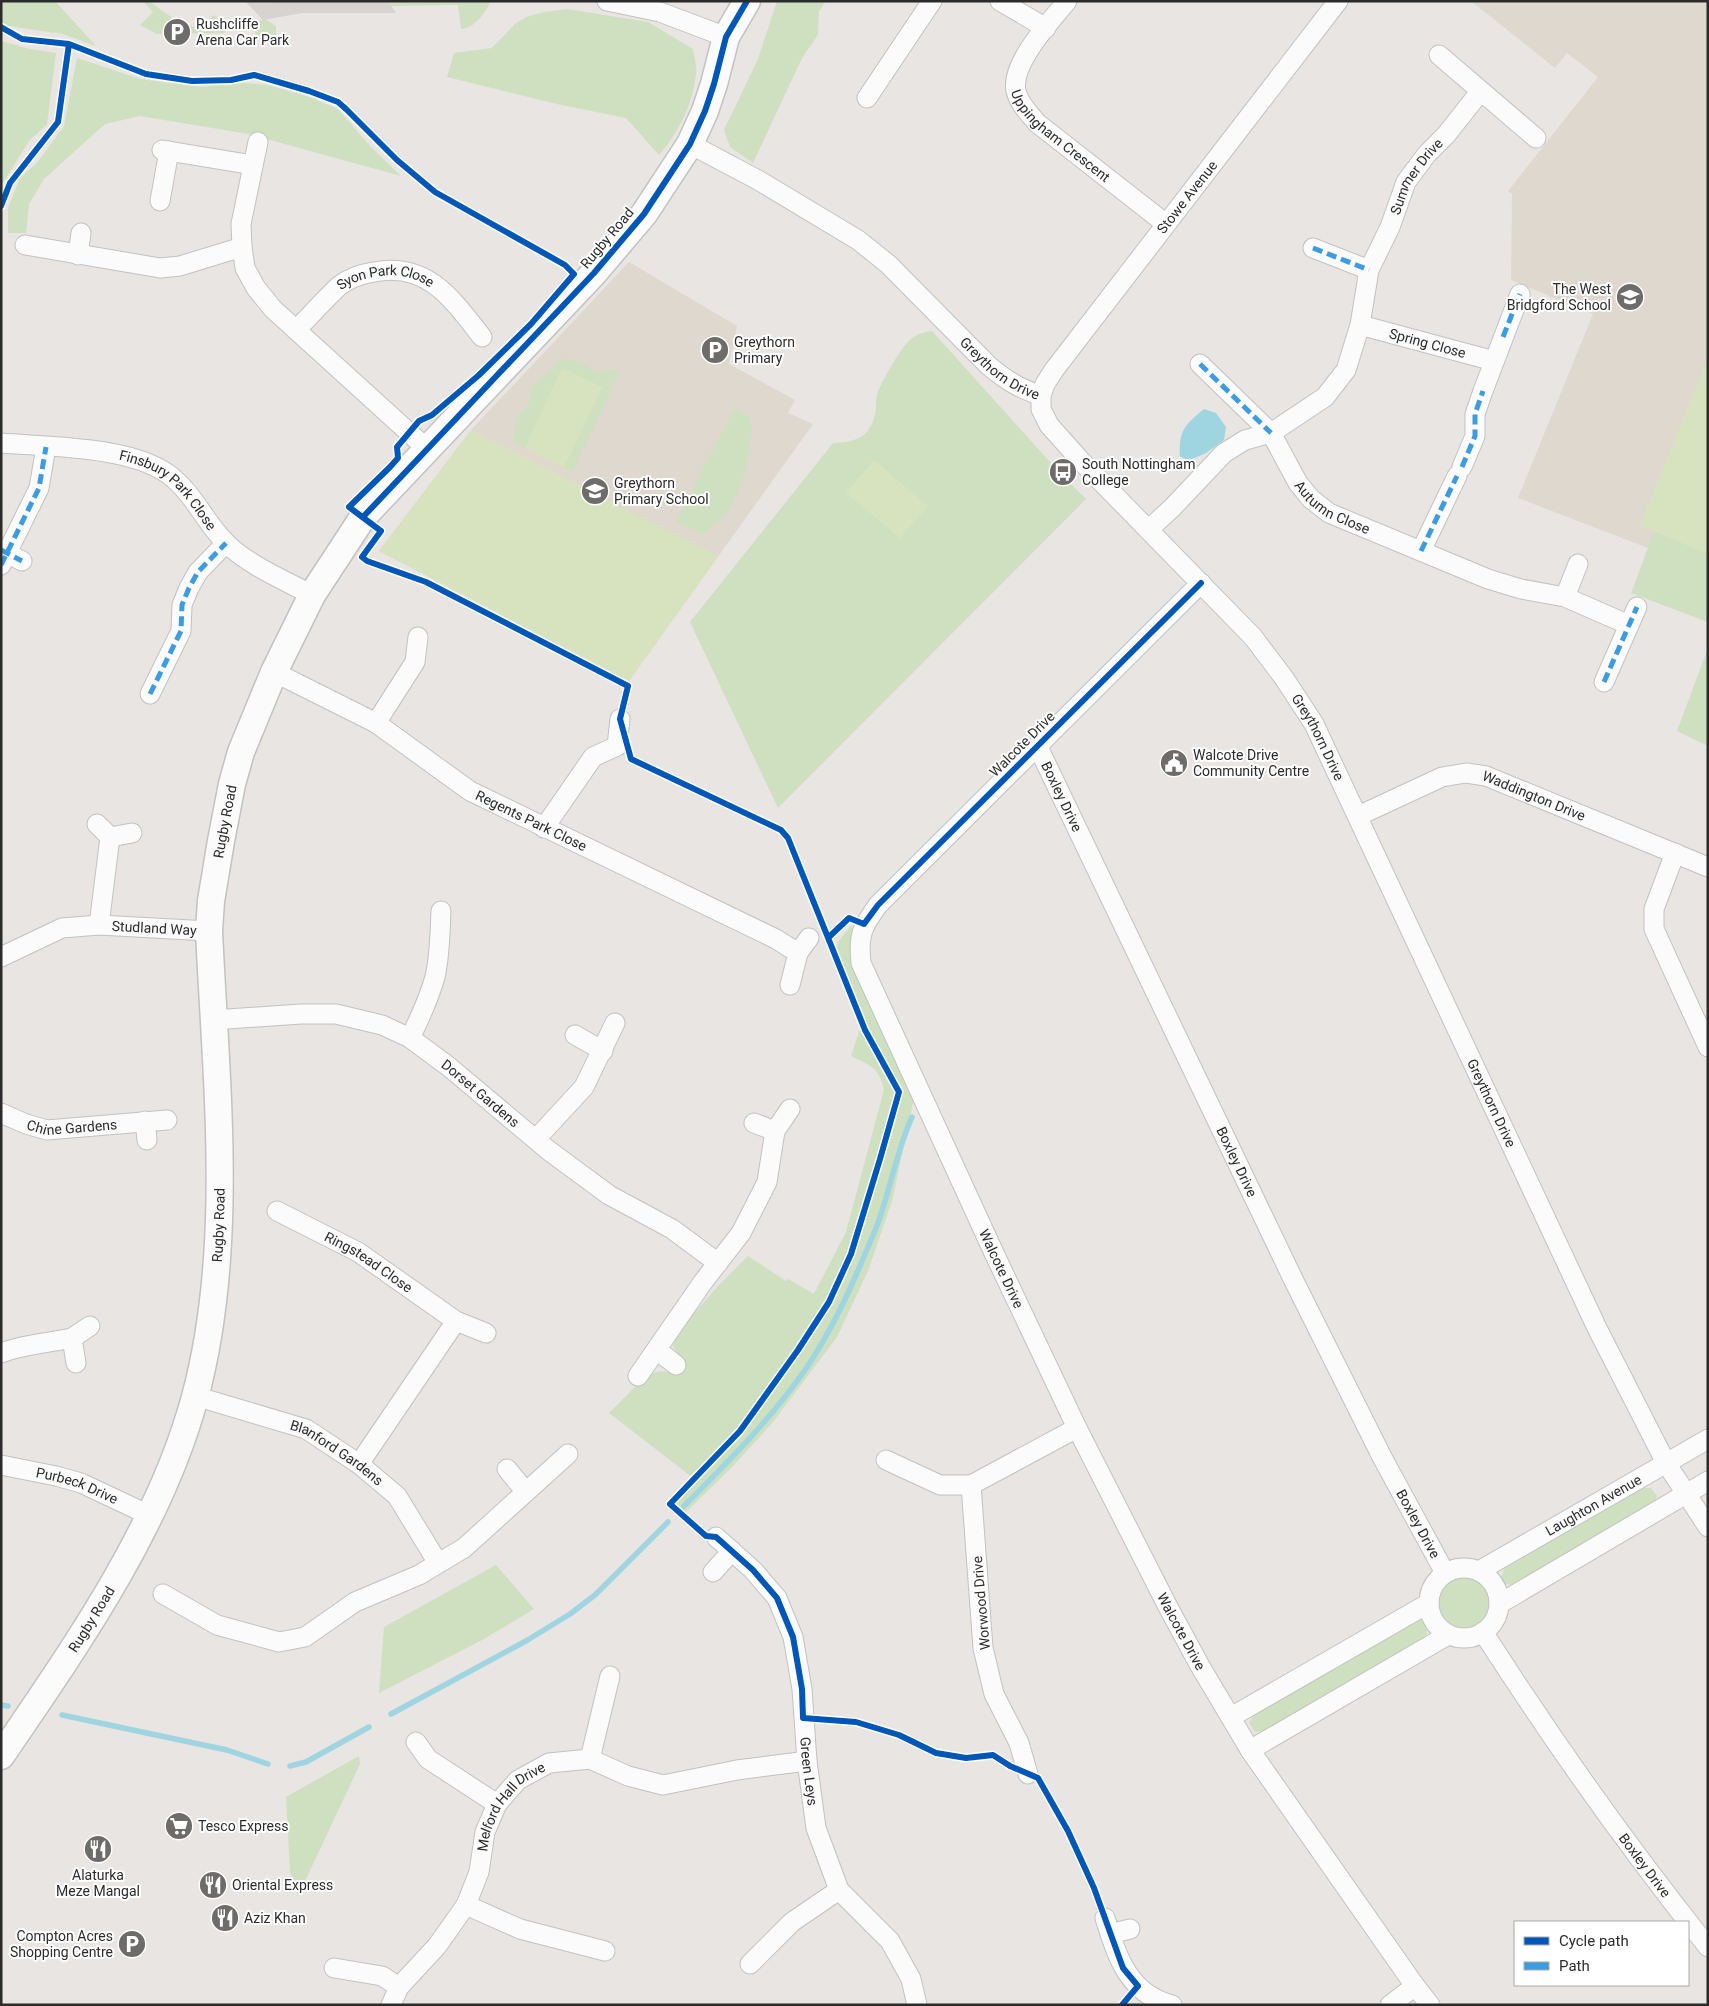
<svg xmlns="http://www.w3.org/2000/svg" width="1709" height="2006" viewBox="0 0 1709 2006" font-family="Roboto,sans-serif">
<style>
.education{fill:#dfd8cf}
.green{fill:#cee0bf}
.pitch{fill:#d7e3be}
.plaza{fill:#d6d3d0}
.water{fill:#9fd4e1}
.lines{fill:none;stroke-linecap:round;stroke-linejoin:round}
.stream{stroke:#9fd4e1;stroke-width:5.5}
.street-casing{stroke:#c2c2c2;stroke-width:21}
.secondary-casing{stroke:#c2c2c2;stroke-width:29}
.street{stroke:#fcfbfb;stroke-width:19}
.secondary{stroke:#fcfbfb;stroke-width:26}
.quiet{stroke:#3d9ce1;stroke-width:5;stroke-dasharray:10 5;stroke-linecap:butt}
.cycleway-casing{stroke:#fff;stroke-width:9}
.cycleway{stroke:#0057b8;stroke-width:6}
.labels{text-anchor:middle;stroke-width:4;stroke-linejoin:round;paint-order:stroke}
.poi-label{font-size:14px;fill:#2b2b2b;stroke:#fff;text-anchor:start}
.street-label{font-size:14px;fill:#2b2b2b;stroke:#fff}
</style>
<rect width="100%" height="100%" fill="#e8e5e2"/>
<!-- education -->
<path class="education" d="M 1471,1 L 1708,1 L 1708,622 L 1631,593 L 1648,548 L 1518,498 L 1593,314 L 1511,280 L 1512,194 L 1508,191 L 1598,77 L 1567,53 L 1555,68 Z
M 629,262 L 737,326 L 729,364 L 795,400 L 788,413 L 813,424 L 629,681 L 379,551 L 471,430 Z"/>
<!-- green -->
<path class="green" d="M 1,1 L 55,1 L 96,46 L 63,34 L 8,26 L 1,23 Z
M 143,1 L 149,1 L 182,25 L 186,23 L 198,29 L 214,15 L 224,25 L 227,30 L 224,33 L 157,34 L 140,25 L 153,12 Z
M 388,1 L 491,1 C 485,13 475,28 461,29 L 458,5 L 392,6 Z
M 777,1 L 826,1 L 819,11 L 818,35 L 802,58 L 753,163 L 730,147 L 724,130 L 758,59 Z
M 567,9 L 648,22 L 693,49 C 694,56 697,65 696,73 C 693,104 679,132 659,155 L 626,118 L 557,104 L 447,77 L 454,53 L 492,48 L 515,24 L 526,17 L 545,12 Z
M 265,19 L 276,26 L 276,36 L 257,37 L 251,23 Z
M 1,41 L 30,49 L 56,53 L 47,124 L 29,141 L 1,186 Z
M 77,58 L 140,79 L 202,87 L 245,83 L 268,85 L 309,97 L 338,109 L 370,146 L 401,176 L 249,134 L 140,116 L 105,124 L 44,179 L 29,204 L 26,233 L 8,233 L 8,208 L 20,178 L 37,163 L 64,126 Z
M 932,331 L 1059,472 L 1086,499 L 778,808 L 690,622 L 833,443 C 855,442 870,438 875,414 C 877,408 875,401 877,395 C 881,382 899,351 908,342 C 914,335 923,332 932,331 Z
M 561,359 L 575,360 L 598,372 L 614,369 L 620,371 L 573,472 L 513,442 L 517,416 L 527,406 L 530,399 L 531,387 Z
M 734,408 L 749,417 L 753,427 L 745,471 L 737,495 L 727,514 L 702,534 L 676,522 Z
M 1654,531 L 1708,554 L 1708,622 L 1632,593 Z
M 1708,648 L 1708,746 L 1677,731 Z
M 851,926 L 855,929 L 851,959 L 914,1098 L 892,1201 L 868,1271 L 837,1337 L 773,1422 L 733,1466 L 685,1513 L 676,1504 L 697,1481 L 609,1413 C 620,1403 643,1375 657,1372 C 664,1370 670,1373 677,1375 L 680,1372 L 683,1362 L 673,1346 L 675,1335 L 718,1286 L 748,1256 L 786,1281 L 788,1279 L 814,1294 L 846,1232 L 884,1090 C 879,1067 871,1066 851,1056 L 860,1029 L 867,1023 L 837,950 L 838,942 Z
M 1642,1488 L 1651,1488 L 1657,1496 L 1654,1503 L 1515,1585 L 1505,1584 L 1501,1578 L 1504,1569 Z
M 496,1565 L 534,1609 L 484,1639 L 379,1693 L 384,1627 Z
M1438 1604a26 26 0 1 1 52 0a26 26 0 1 1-52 0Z
M 1419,1619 L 1427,1624 L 1427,1634 L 1421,1640 L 1265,1731 L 1255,1732 L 1249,1723 L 1254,1715 Z
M 359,1756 L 360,1764 L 298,1896 L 290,1871 L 286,1797 Z"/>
<!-- pitch -->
<path class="pitch" d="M 1708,358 L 1708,554 L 1654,531 L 1639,527 Z
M 562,368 L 602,387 L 564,468 L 525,448 Z
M 471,430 L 718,556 L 629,681 L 379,551 Z
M 874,460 L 928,506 L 900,538 L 846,493 Z"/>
<!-- plaza -->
<path class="plaza" d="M 245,1 L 262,1 L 264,3 L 266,1 L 388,1 L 396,13 L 302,13 L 263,20 Z"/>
<!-- water -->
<path class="water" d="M 1204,409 L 1216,413 L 1226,427 L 1224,440 L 1206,453 L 1188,461 L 1180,456 C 1179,430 1184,426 1204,409 Z"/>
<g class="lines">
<!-- stream -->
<path class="stream" d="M 684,1506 C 727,1463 770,1420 805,1370 C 835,1327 856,1276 876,1228 C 890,1192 896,1152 912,1117
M 1,1705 L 8,1706
M 391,1714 L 526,1641 L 570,1614 L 595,1595 L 668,1522
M 62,1715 L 227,1750 L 268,1764
M 290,1766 L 306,1762 L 369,1727"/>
<defs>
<g id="street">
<path d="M 607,1 L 660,12 L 726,37"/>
<path d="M 1000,1 L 1046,28"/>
<path id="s1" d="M 1067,1 C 1051,21 1010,64 1016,91 C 1019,104 1029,113 1037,123 L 1166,224"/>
<path id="s2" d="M 1338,1 L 1054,370 L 1045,384 L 1041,396 L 1041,409 L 1049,425 L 1081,461 L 1253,637 L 1284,678 L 1314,724 L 1597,1328 L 1666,1463 L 1708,1527"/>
<path d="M 1439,55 L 1536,138"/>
<path d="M 867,98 L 932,1"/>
<path id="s3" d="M 690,144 L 758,180 L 858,240 L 888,264 L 989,366 C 1007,381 1019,388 1041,396"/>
<path d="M 162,150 L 253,165"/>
<path d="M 160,201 L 169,151"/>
<path d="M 25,245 L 160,268 L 180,266 L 242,247 L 241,224 L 258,142"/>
<path d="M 242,247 L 245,268 L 256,288 L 273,309 L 426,448"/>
<path d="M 1313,248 L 1369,270"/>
<path d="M 78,255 L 81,233"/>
<path id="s4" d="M 1360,325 L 1494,361"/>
<path id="s5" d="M 296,330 C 310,316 324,300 339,286 C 349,278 361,274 374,272 C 427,261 453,300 482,337"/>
<path id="s6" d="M 1200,364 L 1271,433 L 1298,483 L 1311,499 L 1329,513 L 1488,579 L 1521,589 L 1565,597 L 1629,625"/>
<path id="s7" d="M 1,443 C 49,447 129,446 168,474 C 194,493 205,523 227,544 C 250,566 284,580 312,595"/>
<path d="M 1462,467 L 1475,436 L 1475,414 L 1483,391 L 1520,294"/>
<path id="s8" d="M 1149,529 L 1172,508 L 1224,453 L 1245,440 L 1271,433 L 1325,397 L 1346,370 L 1360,325 L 1369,270 L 1390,227 L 1406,182 L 1427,154 L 1446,135 L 1480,92"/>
<path d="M 1,550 L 22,561"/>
<path d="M 1421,551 L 1457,476"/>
<path d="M 1,565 L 39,488 L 46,447"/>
<path id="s9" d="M 1201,583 L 878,905 C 862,927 858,935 861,963 L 994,1253 L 1077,1428 L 1167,1605 L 1200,1666 L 1250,1750 L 1415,1986 L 1430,2005"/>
<path d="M 1565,597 L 1578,564"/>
<path id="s10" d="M 274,672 L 376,723 L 470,791 L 776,939 L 798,953 L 790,985"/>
<path d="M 1604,682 L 1637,607"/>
<path d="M 150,694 L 181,631 L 182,605 L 189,588 L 198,572 L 226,543"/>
<path d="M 376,723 L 415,662 L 418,637"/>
<path id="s11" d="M 1038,747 L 1294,1281 L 1382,1457 L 1445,1573"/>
<path id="s12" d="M 1358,816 L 1442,777 L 1466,773 L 1486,776 L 1708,867"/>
<path d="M 97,824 L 110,837 L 132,833"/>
<path d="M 544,828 L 593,757 L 617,746 L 620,719"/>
<path d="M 1675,853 L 1654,909 L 1654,929 L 1708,1047"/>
<path d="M 99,925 L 110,837"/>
<path d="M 798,953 L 809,938"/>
<path id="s13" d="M 1,957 L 62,928 L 99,925 L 209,931"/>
<path id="s14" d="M 213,1020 L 301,1014 L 336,1014 L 382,1025 L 410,1038 L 448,1066 L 548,1150 L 609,1195 L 672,1229 L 718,1263"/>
<path d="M 575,1035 L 603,1051"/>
<path d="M 410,1038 C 420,1018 429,998 435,977 C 440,955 440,932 441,911"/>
<path id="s15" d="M 1,1113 L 26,1124 L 47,1130 L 167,1120"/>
<path d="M 145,1121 L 147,1140"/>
<path d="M 754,1123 L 775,1131"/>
<path d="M 536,1139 L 584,1087 L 615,1023"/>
<path id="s16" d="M 277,1211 L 358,1252 L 456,1321 L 486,1333"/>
<path d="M 72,1338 L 90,1326"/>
<path d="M 657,1350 L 676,1365"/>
<path d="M 1,1353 C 24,1344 48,1343 72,1338 L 76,1363"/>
<path d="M 638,1376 L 703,1282 L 741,1233 L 767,1182 L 775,1131 L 790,1109"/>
<path id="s17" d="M 195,1396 L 306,1429 L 359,1464 L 397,1496 L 438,1563"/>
<path d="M 886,1460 L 940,1485 L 971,1485"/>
<path d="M 359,1464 L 456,1321"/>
<path id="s18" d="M 1,1465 L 56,1476 L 81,1483 L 149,1515"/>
<path d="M 507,1469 L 526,1492"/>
<path id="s19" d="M 716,1537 L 753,1570 L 777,1598 L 793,1637 L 802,1689 L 807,1761 L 816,1828 L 839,1890 L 890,1941 L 911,1979 L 917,2005"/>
<circle cx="1464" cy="1603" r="35"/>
<path id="s20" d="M 1479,1571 L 1708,1439"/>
<path d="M 713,1572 L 732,1551"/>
<path d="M 163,1594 L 217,1625 L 279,1642 L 305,1637 L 355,1602 L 419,1575 L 464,1548 L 568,1454"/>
<path d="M 1499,1604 L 1708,1481"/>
<path id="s21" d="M 1483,1632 C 1553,1741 1627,1846 1708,1947"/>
<path d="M 1231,1717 L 1429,1603"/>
<path d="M 416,1742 L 428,1759 L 497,1804"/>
<path d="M 1250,1750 L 1448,1635"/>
<path d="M 590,1759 L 610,1676"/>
<path d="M 1028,1774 L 1019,1743 L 994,1694 L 983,1648 L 971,1485 L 1077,1428"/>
<path d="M 466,1905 L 520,1929 L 605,1951"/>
<path d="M 1105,1918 C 1117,1956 1128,1994 1172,2005"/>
<path d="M 1110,1934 L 1130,1929"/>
<path d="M 750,1964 L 792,1922 L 839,1890"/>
<path d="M 334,1968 L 382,1976 L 399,1987"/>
<path id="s22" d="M 391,2005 L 399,1987 L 437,1946 L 466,1905 L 479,1872 L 485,1832 L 497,1804 L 518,1780 L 549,1763 L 590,1759 L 628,1776 L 663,1785 L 737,1770 L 807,1761"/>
<path d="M 1390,2005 L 1415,1986"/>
</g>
<g id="secondary">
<path id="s23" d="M 1,1756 C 76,1646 160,1527 195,1397 C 235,1249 216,1082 209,931 L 211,901 L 221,841 L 232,784 L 241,752 L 274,672 L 312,595 L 363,517 L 594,273 L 644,214 L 690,144 L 705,111 L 714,84 L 726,37 L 747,1"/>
</g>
</defs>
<!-- street casing -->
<use href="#street" class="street-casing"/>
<!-- secondary casing -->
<use href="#secondary" class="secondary-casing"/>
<!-- street -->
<use href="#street" class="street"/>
<!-- secondary -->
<use href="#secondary" class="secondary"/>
<!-- quiet -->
<path class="quiet" d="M 1313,248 L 1369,270
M 1503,337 L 1520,294
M 1200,364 L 1271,433
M 1462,467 L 1475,436 L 1475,414 L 1483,391
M 1,550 L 22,561
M 1421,551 L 1457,476
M 1,565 L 39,488 L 46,447
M 1604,682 L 1637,607
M 150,694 L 181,631 L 182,605 L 189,588 L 198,572 L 226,543"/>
<defs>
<path id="cycleway" d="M 1,27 L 22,39 L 69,44 L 146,74 L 192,81 L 231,80 L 254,75 L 309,91 L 338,102 L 346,109 L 397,160 L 435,192 L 565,265 L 574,274 L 531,324 L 479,375 L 432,415 L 419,421 L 397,447 L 398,458 L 390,467 L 349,507 L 381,531 L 362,557 L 367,561 L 426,582 L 628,686 L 620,719 L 631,759 L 781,830 L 788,838 L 865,1030 L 899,1092 L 880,1159 L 851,1254 L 829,1302 L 798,1350 L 740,1431 L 670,1504 L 706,1536 L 716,1537 L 753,1570 L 777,1598 L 793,1637 L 802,1689 L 803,1718 L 856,1722 L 899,1735 L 936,1753 L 966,1758 L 993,1755 L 1010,1766 L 1038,1778 L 1068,1831 L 1094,1888 L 1123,1968 L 1138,1986 L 1122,2005
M 1,206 L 10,183 L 58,122 L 69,44
M 363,517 L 594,273 L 644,214 L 690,144 L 705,111 L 714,84 L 726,37 L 747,1
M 829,937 L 849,918 L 864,924 L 878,905 L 1201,583"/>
</defs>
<!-- cycleway casing -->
<use href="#cycleway" class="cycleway-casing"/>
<!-- cycleway -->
<use href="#cycleway" class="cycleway"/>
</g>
<!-- icons -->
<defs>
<symbol id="parking-disc" viewBox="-11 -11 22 22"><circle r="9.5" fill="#6d6c6b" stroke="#fff"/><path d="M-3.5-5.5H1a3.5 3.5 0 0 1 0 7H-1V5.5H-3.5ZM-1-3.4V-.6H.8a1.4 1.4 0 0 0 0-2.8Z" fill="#fff"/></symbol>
<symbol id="school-disc" viewBox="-11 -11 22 22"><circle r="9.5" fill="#6d6c6b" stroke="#fff"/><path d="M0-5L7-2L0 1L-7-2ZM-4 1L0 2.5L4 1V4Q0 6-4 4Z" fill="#fff"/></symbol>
<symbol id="bus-disc" viewBox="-11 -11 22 22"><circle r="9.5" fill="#6d6c6b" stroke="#fff"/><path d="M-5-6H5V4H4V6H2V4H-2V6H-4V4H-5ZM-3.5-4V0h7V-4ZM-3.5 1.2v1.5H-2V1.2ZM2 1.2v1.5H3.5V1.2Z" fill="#fff"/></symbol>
<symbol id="civic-disc" viewBox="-11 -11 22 22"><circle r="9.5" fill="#6d6c6b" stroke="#fff"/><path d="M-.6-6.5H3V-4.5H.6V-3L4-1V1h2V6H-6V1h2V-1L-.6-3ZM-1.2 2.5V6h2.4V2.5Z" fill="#fff"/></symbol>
<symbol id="supermarket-disc" viewBox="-11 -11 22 22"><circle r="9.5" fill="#6d6c6b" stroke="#fff"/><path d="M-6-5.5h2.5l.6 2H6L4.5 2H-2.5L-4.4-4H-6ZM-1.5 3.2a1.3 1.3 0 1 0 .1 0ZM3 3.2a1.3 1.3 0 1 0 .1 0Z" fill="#fff"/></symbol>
<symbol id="restaurant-disc" viewBox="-11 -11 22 22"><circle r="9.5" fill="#6d6c6b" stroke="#fff"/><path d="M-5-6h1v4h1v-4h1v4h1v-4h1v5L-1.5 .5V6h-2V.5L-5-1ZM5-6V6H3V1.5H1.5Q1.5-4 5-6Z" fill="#fff"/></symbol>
</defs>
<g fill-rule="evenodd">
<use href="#parking-disc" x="161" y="16" width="32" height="32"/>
<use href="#school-disc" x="1614" y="281" width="32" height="32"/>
<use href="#parking-disc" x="699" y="334" width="32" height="32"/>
<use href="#bus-disc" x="1047" y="456" width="32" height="32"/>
<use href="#school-disc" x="579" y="475" width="32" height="32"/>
<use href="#civic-disc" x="1158" y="747" width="32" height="32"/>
<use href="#supermarket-disc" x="163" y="1810" width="32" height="32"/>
<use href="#restaurant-disc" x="82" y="1833" width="32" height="32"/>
<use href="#restaurant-disc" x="197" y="1869" width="32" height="32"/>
<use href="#restaurant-disc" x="209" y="1902" width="32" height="32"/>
<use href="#parking-disc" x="116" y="1928" width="32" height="32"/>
</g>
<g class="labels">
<!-- poi labels -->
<g class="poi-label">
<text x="196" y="29">Rushcliffe<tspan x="196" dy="16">Arena Car Park</tspan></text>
<text x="1611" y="294" text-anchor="end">The West<tspan x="1611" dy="16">Bridgford School</tspan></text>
<text x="734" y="347">Greythorn<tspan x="734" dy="16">Primary</tspan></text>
<text x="1082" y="469">South Nottingham<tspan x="1082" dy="16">College</tspan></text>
<text x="614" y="488">Greythorn<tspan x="614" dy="16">Primary School</tspan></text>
<text x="1193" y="760">Walcote Drive<tspan x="1193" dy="16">Community Centre</tspan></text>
<text x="198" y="1831">Tesco Express</text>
<text x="98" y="1880" text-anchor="middle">Alaturka<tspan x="98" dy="16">Meze Mangal</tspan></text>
<text x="232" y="1890">Oriental Express</text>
<text x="244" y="1923">Aziz Khan</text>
<text x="113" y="1941" text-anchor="end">Compton Acres<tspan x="113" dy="16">Shopping Centre</tspan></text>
</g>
<!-- street labels -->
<g class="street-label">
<text dy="5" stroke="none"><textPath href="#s1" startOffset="170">Uppingham Crescent</textPath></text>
<text dy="5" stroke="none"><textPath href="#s8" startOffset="466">Summer Drive</textPath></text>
<text transform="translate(1187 197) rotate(-52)" y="5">Stowe Avenue</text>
<text transform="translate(607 238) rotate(-50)" y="5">Rugby Road</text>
<text dy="5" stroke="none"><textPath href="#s5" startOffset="111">Syon Park Close</textPath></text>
<text dy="5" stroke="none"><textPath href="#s4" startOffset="70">Spring Close</textPath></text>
<text dy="5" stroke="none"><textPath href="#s3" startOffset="386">Greythorn Drive</textPath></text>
<text dy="5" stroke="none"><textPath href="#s7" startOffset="181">Finsbury Park Close</textPath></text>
<text dy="5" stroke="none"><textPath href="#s6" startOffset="199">Autumn Close</textPath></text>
<text dy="5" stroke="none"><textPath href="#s2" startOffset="940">Greythorn Drive</textPath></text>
<text transform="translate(1022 744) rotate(-45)" y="5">Walcote Drive</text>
<text dy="5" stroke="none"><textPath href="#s11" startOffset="55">Boxley Drive</textPath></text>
<text dy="5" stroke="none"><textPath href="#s12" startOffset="189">Waddington Drive</textPath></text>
<text dy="5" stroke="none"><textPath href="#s23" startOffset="989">Rugby Road</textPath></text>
<text dy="5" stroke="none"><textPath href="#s10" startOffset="298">Regents Park Close</textPath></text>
<text dy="5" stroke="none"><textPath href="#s13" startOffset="160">Studland Way</textPath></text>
<text dy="5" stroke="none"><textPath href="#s14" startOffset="291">Dorset Gardens</textPath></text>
<text dy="5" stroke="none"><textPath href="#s2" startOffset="1345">Greythorn Drive</textPath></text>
<text dy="5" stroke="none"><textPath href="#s15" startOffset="74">Chine Gardens</textPath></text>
<text dy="5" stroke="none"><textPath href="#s11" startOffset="460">Boxley Drive</textPath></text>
<text dy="5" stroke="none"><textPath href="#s23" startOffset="584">Rugby Road</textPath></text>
<text dy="5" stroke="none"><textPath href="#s16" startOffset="105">Ringstead Close</textPath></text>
<text dy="5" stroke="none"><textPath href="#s9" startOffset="855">Walcote Drive</textPath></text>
<text dy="5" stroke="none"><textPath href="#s17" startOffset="154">Blanford Gardens</textPath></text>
<text dy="5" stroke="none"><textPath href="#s18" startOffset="79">Purbeck Drive</textPath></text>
<text dy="5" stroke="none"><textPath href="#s20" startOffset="132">Laughton Avenue</textPath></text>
<text dy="5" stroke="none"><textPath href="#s11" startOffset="865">Boxley Drive</textPath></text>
<text transform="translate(981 1603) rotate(-95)" y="5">Worwood Drive</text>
<text dy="5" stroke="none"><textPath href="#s23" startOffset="164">Rugby Road</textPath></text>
<text dy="5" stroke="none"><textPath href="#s9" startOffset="1260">Walcote Drive</textPath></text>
<text dy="5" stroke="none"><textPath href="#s19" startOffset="264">Green Leys</textPath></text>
<text dy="5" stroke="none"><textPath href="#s22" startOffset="238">Melford Hall Drive</textPath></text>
<text dy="5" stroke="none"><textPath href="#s21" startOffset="284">Boxley Drive</textPath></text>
</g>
</g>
<!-- border -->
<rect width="1709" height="2006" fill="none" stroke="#2b2b2b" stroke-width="5"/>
<!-- legend -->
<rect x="1514" y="1921" width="175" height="65" fill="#ffffff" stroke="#aaaaaa"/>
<rect x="1524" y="1937" width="25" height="8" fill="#0057b8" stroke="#aaaaaa"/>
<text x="1559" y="1946" font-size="15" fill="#2b2b2b">Cycle path</text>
<rect x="1524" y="1962" width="25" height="8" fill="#3d9ce1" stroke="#aaaaaa"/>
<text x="1559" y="1971" font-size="15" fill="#2b2b2b">Path</text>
</svg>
